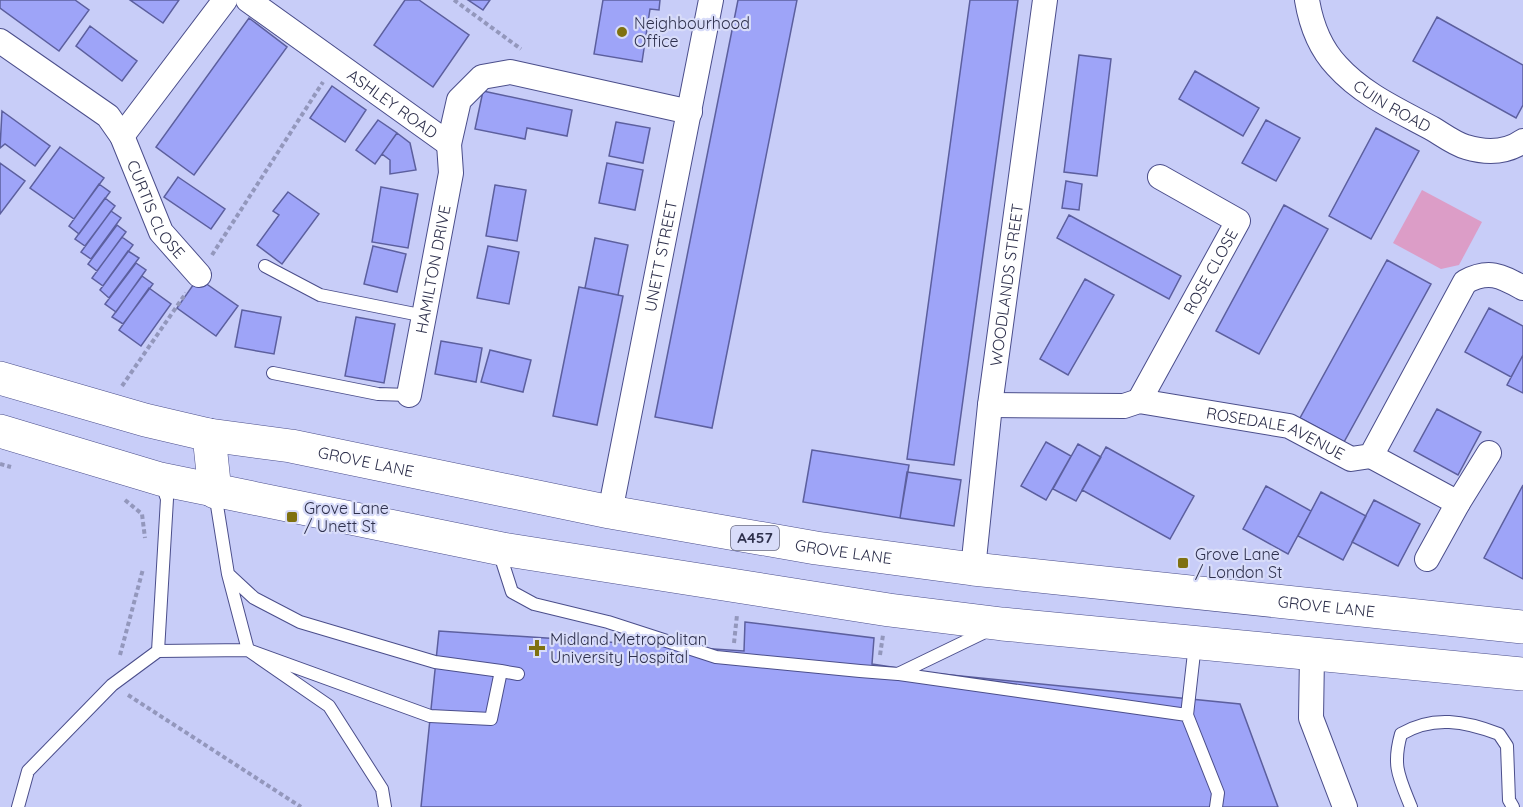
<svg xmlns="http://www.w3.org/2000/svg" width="1523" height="807" viewBox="0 0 1523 807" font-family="Quicksand,sans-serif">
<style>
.park{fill:#dc9dc7}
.building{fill:#9ea4f8;stroke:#5c5f9e;stroke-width:1.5}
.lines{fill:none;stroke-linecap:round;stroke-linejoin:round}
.service-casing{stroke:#4b4e8b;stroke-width:14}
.minor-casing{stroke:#4b4e8b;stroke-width:26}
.primary-casing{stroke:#4b4e8b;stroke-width:34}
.path{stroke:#9397bc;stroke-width:4;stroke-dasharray:4.5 3;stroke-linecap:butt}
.service{stroke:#fff;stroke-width:12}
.minor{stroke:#fff;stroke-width:24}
.primary{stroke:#fff;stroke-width:33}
.poi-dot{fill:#7f7110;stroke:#d8dcf9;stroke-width:2}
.labels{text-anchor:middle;stroke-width:4.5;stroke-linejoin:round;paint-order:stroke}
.shield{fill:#d8dcf9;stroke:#616480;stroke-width:1.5}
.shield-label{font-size:15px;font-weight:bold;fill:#2e304c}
.poi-label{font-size:16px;fill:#2e304c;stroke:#d8dcf9;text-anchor:start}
.street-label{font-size:16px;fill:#2e304c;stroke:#d8dcf9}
</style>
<rect width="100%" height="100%" fill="#c8cdf8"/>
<!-- park -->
<path class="park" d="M 1422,190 L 1482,222 L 1459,265 L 1441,269 L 1393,243 Z"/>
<!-- building -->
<path class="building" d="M 0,0 L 75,0 L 89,10 L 59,51 L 0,8 Z
M 130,0 L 179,0 L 163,23 Z
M 405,0 L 419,0 L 469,35 L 433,87 L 374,45 Z
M 468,0 L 490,0 L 483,10 Z
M 603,0 L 660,0 L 659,10 L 650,9 L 642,62 L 594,54 Z
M 738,0 L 797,0 L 712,428 L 655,417 Z
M 970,0 L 1018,0 L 954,465 L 907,459 Z
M 1437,17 L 1523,65 L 1523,105 L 1516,118 L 1413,61 Z
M 249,18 L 287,47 L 194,175 L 156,147 Z
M 90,26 L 137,61 L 122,81 L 76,46 Z
M 1079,55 L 1111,59 L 1097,176 L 1064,172 Z
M 1195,71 L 1259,108 L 1243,136 L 1179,99 Z
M 332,86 L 366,110 L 345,142 L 310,118 Z
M 483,91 L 572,110 L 567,136 L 527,128 L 525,139 L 475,129 Z
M 2,111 L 50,146 L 35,166 L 5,144 L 0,148 Z
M 378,120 L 397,133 L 375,164 L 356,150 Z
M 1266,120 L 1300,138 L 1276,181 L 1242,163 Z
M 616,122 L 650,128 L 643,163 L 609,156 Z
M 1376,128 L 1419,151 L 1371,239 L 1329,216 Z
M 397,133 L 410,143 L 416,170 L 390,174 L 390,160 L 382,154 Z
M 60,147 L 104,178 L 74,219 L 30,188 Z
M 0,163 L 25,181 L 0,214 Z
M 607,163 L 643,170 L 635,210 L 599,203 Z
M 178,177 L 225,209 L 211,229 L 164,197 Z
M 1066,181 L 1082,184 L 1079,210 L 1062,208 Z
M 99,184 L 110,192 L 79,234 L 69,226 Z
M 495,185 L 526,190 L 517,241 L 486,236 Z
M 381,187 L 418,194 L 408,248 L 372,242 Z
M 288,192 L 319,214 L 282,264 L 257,245 L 279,215 L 273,211 Z
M 105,198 L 115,206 L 85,246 L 75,239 Z
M 1284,205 L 1328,229 L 1259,354 L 1216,331 Z
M 111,211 L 121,218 L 91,259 L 81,252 Z
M 1069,215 L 1181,276 L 1169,299 L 1057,238 Z
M 117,225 L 126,232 L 97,271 L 88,264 Z
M 122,237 L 133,245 L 103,286 L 92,278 Z
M 595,238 L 628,245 L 618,295 L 585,288 Z
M 373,246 L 406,254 L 397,292 L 364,284 Z
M 488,246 L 519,252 L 509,304 L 477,298 Z
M 128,251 L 139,258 L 109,298 L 100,290 Z
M 1387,260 L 1431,284 L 1344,442 L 1300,418 Z
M 136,263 L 146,270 L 116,312 L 105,304 Z
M 142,276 L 153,284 L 123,324 L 112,317 Z
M 198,278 L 238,306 L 216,336 L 177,308 Z
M 1085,279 L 1114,295 L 1068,375 L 1040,359 Z
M 579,287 L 623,296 L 597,425 L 553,416 Z
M 149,288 L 171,304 L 141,346 L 119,330 Z
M 1489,308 L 1523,326 L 1523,355 L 1511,377 L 1465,352 Z
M 242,310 L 281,317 L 274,354 L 235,347 Z
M 356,317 L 395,324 L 384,383 L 345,376 Z
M 441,341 L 482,348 L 476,382 L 435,374 Z
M 490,350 L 531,360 L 523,392 L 481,382 Z
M 1523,355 L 1523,393 L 1507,385 Z
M 1437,409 L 1481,432 L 1458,475 L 1414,451 Z
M 1046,442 L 1071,456 L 1046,500 L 1021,486 Z
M 1078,444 L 1101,457 L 1076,501 L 1053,489 Z
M 1106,447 L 1194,496 L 1170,539 L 1082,490 Z
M 812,450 L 909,465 L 900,518 L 803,502 Z
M 907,472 L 961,480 L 954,526 L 900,518 Z
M 1523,485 L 1523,579 L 1484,558 Z
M 1266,486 L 1311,511 L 1288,554 L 1243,529 Z
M 1321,492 L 1366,516 L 1343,560 L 1298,536 Z
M 1374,500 L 1420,524 L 1398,566 L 1352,542 Z
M 745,622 L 874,638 L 872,664 L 931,673 L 1240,704 L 1278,807 L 421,807 L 439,631 L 744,651 Z"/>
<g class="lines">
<defs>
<path id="service" d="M 265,266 L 320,295 L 425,316
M 273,373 L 378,394 L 409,395
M 215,493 L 228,574 L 248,650 L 329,706 L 382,789 L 385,807
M 502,549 L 502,561 L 512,592 L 534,604 L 608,622 L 716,657 L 860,671 L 898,674 L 987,631
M 158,651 L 167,499 L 161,482
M 501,671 L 518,674
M 899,674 L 1187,715 L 1195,644
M 1187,715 L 1218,793 L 1216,807
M 18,807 L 28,771 L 112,685 L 158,651 L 248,650 L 430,716 L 491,719 L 501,671 L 435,662 L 300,622 L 254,598 L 228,574
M 1411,807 C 1399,777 1392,766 1401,734 C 1433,715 1465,721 1499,734 L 1507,746 L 1509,800 L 1513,807"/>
<g id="minor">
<path id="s1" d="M 248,0 L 449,144 L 459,100 L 482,77 L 510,72 L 690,112"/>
<path id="s2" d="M 1307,0 C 1311,24 1320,48 1337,66 C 1363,95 1400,111 1433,129 C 1443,135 1455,144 1466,147 C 1486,153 1506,153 1523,141"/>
<path id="s3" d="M 0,41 L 108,116 L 122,136 L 161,232 L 199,275"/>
<path d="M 122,136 L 225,0"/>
<path id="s4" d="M 409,395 L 451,173 L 449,144"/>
<path id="s5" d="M 1139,401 L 1238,221 L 1160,177"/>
<path id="s6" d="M 990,405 L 1124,406 L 1139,401 L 1289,426 L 1351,459 L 1371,456 L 1465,282 C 1489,269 1501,276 1523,288"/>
<path d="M 1371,456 L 1458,503 L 1427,559"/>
<path d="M 1458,503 L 1489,453"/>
<path id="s7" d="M 610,512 L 711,0"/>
<path id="s8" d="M 973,569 L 990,405 L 1045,0"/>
<path d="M 1312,655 L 1311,718 L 1345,807"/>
</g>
<g id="primary">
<path id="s9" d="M 0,378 L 145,420 L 209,435 L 291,446 L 610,512 L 816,548 L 973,569 L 1523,627"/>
<path d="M 0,431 L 160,479 L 502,549 L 889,610 L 1002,624 L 1523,674"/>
<path d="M 209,435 L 215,492"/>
</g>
</defs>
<!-- service casing -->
<use href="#service" class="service-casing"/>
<!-- minor casing -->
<use href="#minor" class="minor-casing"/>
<!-- primary casing -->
<use href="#primary" class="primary-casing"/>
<!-- path -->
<path class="path" d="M 454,0 L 521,49
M 212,255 L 323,82
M 122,386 L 186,293
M 0,464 L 11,467
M 125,500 L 142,514 L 145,538
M 734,643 L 737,615
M 120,655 L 143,569
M 880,655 L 883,635
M 128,695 L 301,807"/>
<!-- service -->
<use href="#service" class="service"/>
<!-- minor -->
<use href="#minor" class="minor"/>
<!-- primary -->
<use href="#primary" class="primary"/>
</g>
<!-- markers -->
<g class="poi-dot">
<circle cx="622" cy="32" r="6"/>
<rect x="286" y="511" width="12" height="12" rx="3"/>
<rect x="1177" y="557" width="12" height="12" rx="3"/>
<path d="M534 639h6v6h6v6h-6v6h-6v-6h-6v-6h6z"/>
</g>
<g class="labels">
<!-- shield labels -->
<rect class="shield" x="731" y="526" width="48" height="24" rx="4.5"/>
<g class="shield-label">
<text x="755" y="543">A457</text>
</g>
<!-- poi labels -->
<g class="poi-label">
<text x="634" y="29">Neighbourhood<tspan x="634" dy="18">Office</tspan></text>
<text x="304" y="514">Grove Lane<tspan x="304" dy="18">/ Unett St</tspan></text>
<text x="1195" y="560">Grove Lane<tspan x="1195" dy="18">/ London St</tspan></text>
<text x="550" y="645">Midland Metropolitan<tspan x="550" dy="18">University Hospital</tspan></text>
</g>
<!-- street labels -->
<g class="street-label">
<text dy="6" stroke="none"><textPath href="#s1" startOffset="178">ASHLEY ROAD</textPath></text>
<text dy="6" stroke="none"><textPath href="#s2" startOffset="142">CUIN ROAD</textPath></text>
<text dy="6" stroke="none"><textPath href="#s3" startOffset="237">CURTIS CLOSE</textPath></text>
<text dy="6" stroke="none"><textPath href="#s7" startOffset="261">UNETT STREET</textPath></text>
<text dy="6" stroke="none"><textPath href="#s4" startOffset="128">HAMILTON DRIVE</textPath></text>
<text dy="6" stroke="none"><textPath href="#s5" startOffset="148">ROSE CLOSE</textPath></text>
<text dy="6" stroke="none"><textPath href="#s8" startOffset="286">WOODLANDS STREET</textPath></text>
<text dy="6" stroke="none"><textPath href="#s6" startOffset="291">ROSEDALE AVENUE</textPath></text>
<text dy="6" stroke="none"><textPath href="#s9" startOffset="376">GROVE LANE</textPath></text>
<text dy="6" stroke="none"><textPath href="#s9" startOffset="862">GROVE LANE</textPath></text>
<text dy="6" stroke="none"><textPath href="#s9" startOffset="1348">GROVE LANE</textPath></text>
</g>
</g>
</svg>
